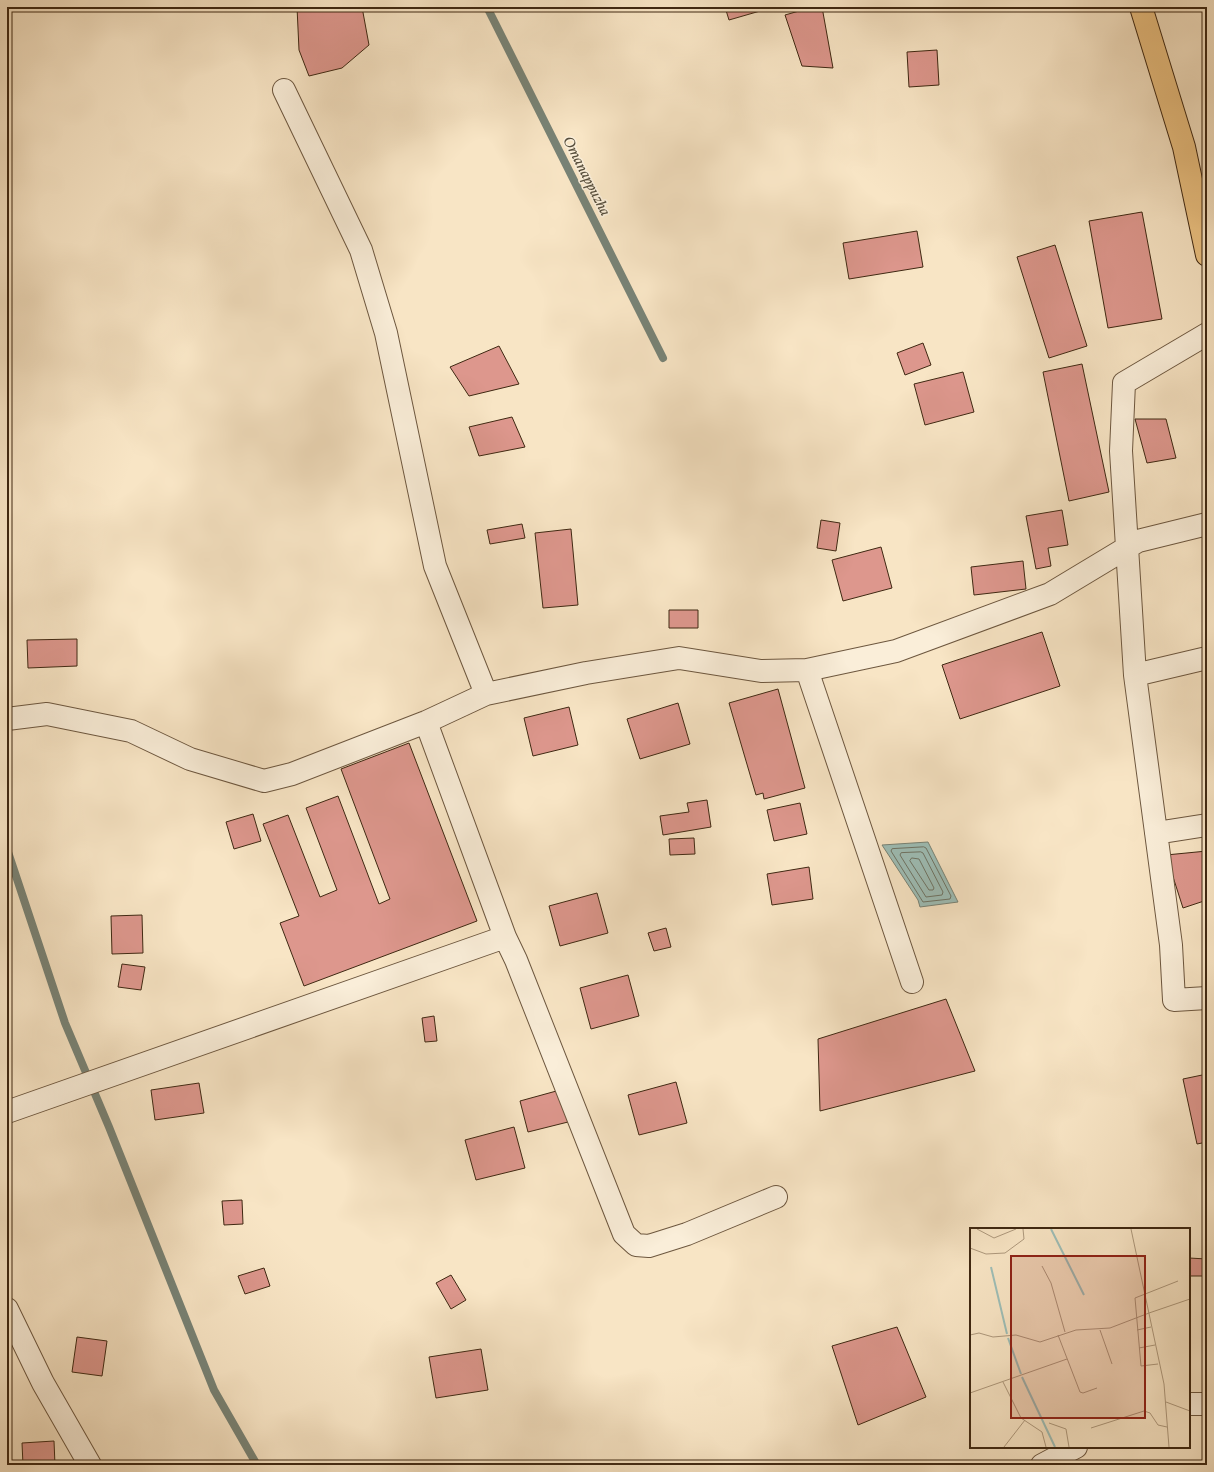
<svg xmlns="http://www.w3.org/2000/svg" width="1214" height="1472" viewBox="0 0 1214 1472" font-family="Vollkorn,serif">
<style>
.water{fill:#9ebfb8;stroke:#788376}
.lines{fill:none;stroke-linecap:round;stroke-linejoin:round}
.shore{stroke:#6e7465;stroke-width:1}
.stream{stroke:#788376;stroke-width:8}
.building{fill:#dd978d;stroke:#3f2812}
.minor-casing{stroke:#6d573f;stroke-width:24}
.major-casing{stroke:#3f2812;stroke-width:24}
.minor{stroke:#faeed9;stroke-width:22}
.major{stroke:#ecc282;stroke-width:22}
.labels{text-anchor:middle;stroke-width:3;stroke-linejoin:round;paint-order:stroke}
.water-label{font-size:15px;font-style:italic;fill:#574e3c;stroke:#faeed9}
.inset-river{fill:none;stroke:#9ebfb8;stroke-width:2}
.inset-road{fill:none;stroke:#ae997d;stroke-width:1}
.view{fill:#8f2418;fill-opacity:0.15;stroke:#8f2418;stroke-width:2}
.inset-edge{fill:none;stroke:#3f2812;stroke-width:2}
</style>
<rect width="100%" height="100%" fill="#f8e5c5"/>
<filter id="stains"><feTurbulence type="fractalNoise" baseFrequency=".005" numOctaves="4"/><feColorMatrix values="0 0 0 0 .2 0 0 0 0 .09 0 0 0 0 .02 0 0 0 .5 -.17"/></filter>
<radialGradient id="worn" r=".72"><stop offset=".6" stop-color="#630" stop-opacity="0"/><stop offset="1" stop-color="#630" stop-opacity=".3"/></radialGradient>
<!-- water -->
<path class="water" d="M 928,842 L 958,902 L 920,907 L 918,900 L 882,845 Z"/>
<g class="lines">
<!-- shore -->
<path class="shore" d="M 924,847 L 926,848 L 951,896 L 950,899 L 923,902 L 891,851 L 892,849 Z
M 921,852 L 923,853 L 943,892 L 942,895 L 926,897 L 900,855 L 901,853 Z
M 912,858 L 919,859 L 934,888 L 933,890 L 929,890 L 910,861 Z"/>
<!-- stream -->
<path class="stream" d="M 487,7 L 663,358
M 7,849 L 65,1023 L 109,1127 L 214,1390 L 257,1465"/>
</g>
<!-- building -->
<path class="building" d="M 297,7 L 362,7 L 369,45 L 342,68 L 309,76 L 299,50 Z
M 725,7 L 766,7 L 767,9 L 729,20 Z
M 813,7 L 822,7 L 833,68 L 802,66 L 785,15 Z
M 937,50 L 939,85 L 909,87 L 907,52 Z
M 1142,212 L 1162,319 L 1108,328 L 1089,221 Z
M 917,231 L 923,267 L 849,279 L 843,243 Z
M 1055,245 L 1087,346 L 1049,358 L 1017,257 Z
M 923,343 L 931,365 L 905,375 L 897,353 Z
M 499,346 L 519,384 L 469,396 L 450,367 Z
M 1082,364 L 1109,492 L 1069,501 L 1043,372 Z
M 963,372 L 974,412 L 925,425 L 914,384 Z
M 512,417 L 525,447 L 479,456 L 469,427 Z
M 1135,419 L 1166,419 L 1176,458 L 1147,463 Z
M 1062,510 L 1068,545 L 1048,548 L 1051,566 L 1036,569 L 1026,516 Z
M 821,520 L 840,523 L 836,551 L 817,548 Z
M 522,524 L 525,538 L 490,544 L 487,530 Z
M 571,529 L 578,605 L 543,608 L 535,533 Z
M 881,547 L 892,588 L 843,601 L 832,560 Z
M 1023,561 L 1026,589 L 974,595 L 971,567 Z
M 669,610 L 698,610 L 698,628 L 669,628 Z
M 1042,632 L 1060,686 L 960,719 L 942,665 Z
M 77,639 L 77,666 L 28,668 L 27,640 Z
M 778,689 L 805,788 L 764,799 L 763,793 L 756,795 L 729,703 Z
M 678,703 L 690,744 L 640,759 L 627,719 Z
M 569,707 L 578,745 L 533,756 L 524,718 Z
M 409,743 L 477,921 L 304,986 L 280,923 L 299,916 L 263,824 L 288,815 L 320,897 L 337,890 L 306,808 L 338,796 L 379,904 L 390,899 L 341,769 Z
M 707,800 L 711,827 L 663,835 L 660,816 L 689,812 L 687,803 Z
M 800,803 L 807,834 L 774,841 L 767,810 Z
M 253,814 L 261,841 L 234,849 L 226,822 Z
M 694,838 L 695,854 L 670,855 L 669,839 Z
M 1207,851 L 1207,900 L 1183,908 L 1166,855 Z
M 809,867 L 813,899 L 772,905 L 767,874 Z
M 597,893 L 608,933 L 560,946 L 549,906 Z
M 142,915 L 143,953 L 112,954 L 111,916 Z
M 666,928 L 671,947 L 654,951 L 648,933 Z
M 122,964 L 145,967 L 141,990 L 118,987 Z
M 628,975 L 639,1016 L 591,1029 L 580,988 Z
M 946,999 L 975,1071 L 820,1111 L 818,1039 Z
M 434,1016 L 437,1041 L 425,1042 L 422,1018 Z
M 1207,1074 L 1207,1142 L 1197,1144 L 1183,1079 Z
M 676,1082 L 687,1123 L 639,1135 L 628,1095 Z
M 199,1083 L 204,1113 L 155,1120 L 151,1090 Z
M 560,1090 L 568,1122 L 528,1132 L 520,1101 Z
M 514,1127 L 525,1168 L 476,1180 L 465,1140 Z
M 242,1200 L 243,1224 L 224,1225 L 222,1201 Z
M 1189,1258 L 1207,1259 L 1207,1276 L 1189,1276 Z
M 264,1268 L 270,1286 L 245,1294 L 238,1276 Z
M 451,1275 L 466,1300 L 451,1309 L 436,1283 Z
M 897,1327 L 926,1397 L 858,1425 L 832,1346 Z
M 77,1337 L 107,1341 L 102,1376 L 72,1372 Z
M 481,1349 L 488,1390 L 436,1398 L 429,1357 Z
M 54,1441 L 55,1465 L 23,1465 L 22,1443 Z"/>
<g class="lines">
<defs>
<path id="minor" d="M 284,90 L 361,250 L 386,333 L 435,566 L 486,694
M 1207,334 L 1124,383 L 1121,451 L 1135,675 L 1171,945 L 1174,1000 L 1207,998
M 807,670 L 912,982
M 1135,675 L 1207,658
M 7,719 L 47,714 L 131,731 L 190,759 L 264,781 L 292,774 L 426,722 L 486,694 L 586,673 L 679,658 L 761,671 L 807,670 L 896,651 L 1050,594 L 1138,541 L 1207,524
M 426,722 L 505,937 L 516,960 L 624,1234 L 636,1245 L 649,1246 L 687,1234 L 776,1197
M 1156,833 L 1207,825
M 7,1112 L 505,937
M 7,1309 L 43,1383 L 90,1465
M 1189,1404 L 1207,1404
M 1042,1465 L 1076,1447"/>
<path id="major" d="M 1141,7 L 1184,147 L 1207,255"/>
</defs>
<!-- minor casing -->
<use href="#minor" class="minor-casing"/>
<!-- major casing -->
<use href="#major" class="major-casing"/>
<!-- minor -->
<use href="#minor" class="minor"/>
<!-- major -->
<use href="#major" class="major"/>
</g>
<g class="labels">
<!-- water labels -->
<g class="water-label">
<text transform="translate(587 176) rotate(63)" y="5">Omanappuzha</text>
</g>
</g>
<!-- overview -->
<g transform="translate(970 1228)">
<rect width="220" height="220" fill="#f8e5c5"/>
<path class="inset-river" d="M 81,1 L 114,67M 21,39 L 37,106M 38,110 L 51,146M 52,149 L 85,219"/>
<path class="inset-road" d="M 7,1 L 24,10 L 46,1M 161,1 L 194,156 L 199,219M 0,20 L 16,26 L 35,25 L 54,11 L 53,1M 72,38 L 81,55 L 95,104M 179,85 L 220,71M 130,102 L 142,136M 167,102 L 181,99M 0,107 L 9,105 L 23,109 L 46,107 L 70,114 L 106,102 L 140,100 L 179,85M 88,107 L 110,164 L 113,165 L 127,160M 169,120 L 185,117M 188,136 L 171,138 L 165,70 L 208,53M 33,154 L 51,190 L 72,204 L 76,219M 0,165 L 97,131M 196,174 L 220,183M 79,195 L 96,201 L 99,219M 121,200 L 174,183 L 180,185 L 188,197 L 197,199M 34,219 L 55,192"/>
<path class="view" d="M 41,28 L 175,28 L 175,190 L 41,190 Z"/>
<rect width="220" height="220" class="inset-edge"/>
</g>
<!-- margin -->
<rect width="1214" height="1472" fill="none" stroke="#f8e5c5" stroke-width="24"/>
<rect x="8" y="8" width="1198" height="1456" fill="none" stroke="#3f2812" stroke-width="2"/>
<rect x="12" y="12" width="1190" height="1448" fill="none" stroke="#3f2812"/>
<rect width="100%" height="100%" filter="url(#stains)"/>
<rect width="100%" height="100%" fill="url(#worn)"/>
</svg>
